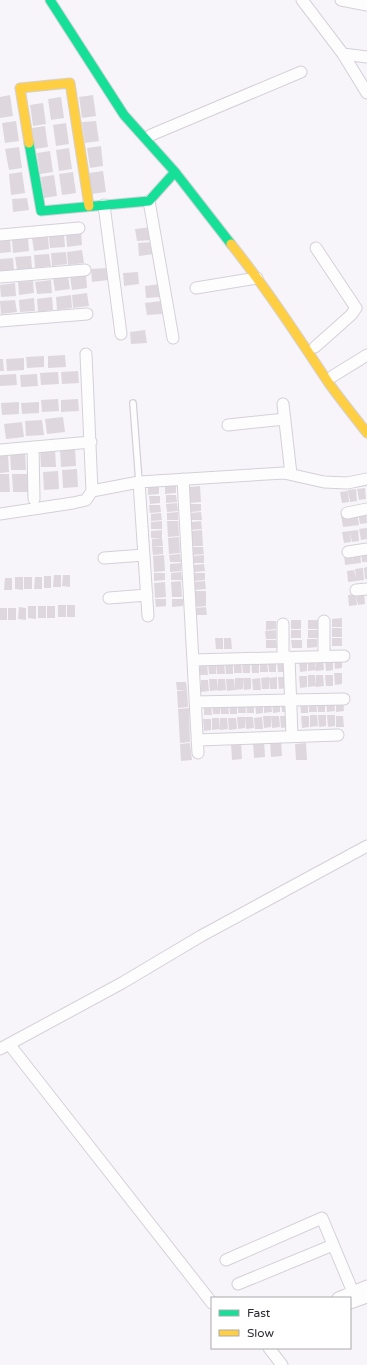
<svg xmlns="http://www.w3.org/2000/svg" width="367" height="1365" viewBox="0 0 367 1365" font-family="'Varela Round',sans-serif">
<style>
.building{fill:#ded8de}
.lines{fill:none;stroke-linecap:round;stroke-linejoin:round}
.lane-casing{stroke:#d4d0d8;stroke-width:8}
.street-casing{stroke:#d4d0d8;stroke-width:13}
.fast-casing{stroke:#d4d0d8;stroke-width:11}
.slow-casing{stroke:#d4d0d8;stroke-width:11}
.lane{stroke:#fefdfe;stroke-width:5.5}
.street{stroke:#fefdfe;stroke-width:11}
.fast{stroke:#16e098;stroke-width:9}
.slow{stroke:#ffcf43;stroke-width:9}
</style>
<rect width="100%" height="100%" fill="#f7f4fa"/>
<!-- building -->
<path class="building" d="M 10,95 L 13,116 L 0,118 L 0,97 Z
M 93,95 L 96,116 L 82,118 L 79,97 Z
M 61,97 L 64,118 L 51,120 L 48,99 Z
M 43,103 L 46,124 L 33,126 L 30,105 Z
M 16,121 L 19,141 L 5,143 L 2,123 Z
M 96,121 L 99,141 L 85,143 L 82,122 Z
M 66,123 L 69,144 L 56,146 L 53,125 Z
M 45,126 L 48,147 L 35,149 L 32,128 Z
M 101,146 L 103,166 L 90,168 L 87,148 Z
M 19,147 L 22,168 L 9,170 L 5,149 Z
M 69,148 L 72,169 L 59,171 L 56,150 Z
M 50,151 L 53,172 L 40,174 L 37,153 Z
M 103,171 L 106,192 L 92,194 L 89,173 Z
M 22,172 L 25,193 L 11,195 L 9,174 Z
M 73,172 L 76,193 L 62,195 L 59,174 Z
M 54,175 L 57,196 L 44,198 L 41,177 Z
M 27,198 L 29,210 L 13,212 L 12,199 Z
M 151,227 L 152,240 L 137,241 L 135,229 Z
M 81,232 L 82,245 L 67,247 L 66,234 Z
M 64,234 L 65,247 L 50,248 L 49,236 Z
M 48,236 L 49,249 L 34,251 L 32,238 Z
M 28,238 L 29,251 L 13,253 L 12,240 Z
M 10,239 L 11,252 L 0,253 L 0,240 Z
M 153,242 L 154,254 L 139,256 L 138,243 Z
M 82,250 L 84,263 L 68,265 L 67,252 Z
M 66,252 L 67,264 L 52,266 L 51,253 Z
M 49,254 L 51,266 L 35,268 L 34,255 Z
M 31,256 L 32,268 L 17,270 L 15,257 Z
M 13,258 L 14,270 L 0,272 L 0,259 Z
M 106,268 L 108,280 L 92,282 L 91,269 Z
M 138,272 L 139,284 L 124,286 L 123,273 Z
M 86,275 L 87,288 L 72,290 L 70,277 Z
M 68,276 L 70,289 L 55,291 L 53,278 Z
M 51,280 L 52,293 L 37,294 L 35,282 Z
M 33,281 L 34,293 L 19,295 L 18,282 Z
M 15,283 L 16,296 L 1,297 L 0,285 Z
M 160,284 L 161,297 L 146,298 L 145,286 Z
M 87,293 L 89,306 L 73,308 L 72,295 Z
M 71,295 L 72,308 L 57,310 L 56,297 Z
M 52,297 L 53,310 L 38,312 L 37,299 Z
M 34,298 L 35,311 L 20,312 L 19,300 Z
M 15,300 L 17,312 L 1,314 L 0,301 Z
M 161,301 L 162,314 L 147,315 L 145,303 Z
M 145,330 L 147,343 L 131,344 L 130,332 Z
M 65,355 L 66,367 L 48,368 L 48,356 Z
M 44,356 L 44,367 L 27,368 L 26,357 Z
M 24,358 L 24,370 L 7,371 L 6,359 Z
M 0,359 L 3,359 L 4,371 L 0,371 Z
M 78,371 L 79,383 L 62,384 L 61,372 Z
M 58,372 L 59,384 L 41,385 L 40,373 Z
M 16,374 L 17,385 L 0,386 L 0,375 Z
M 37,374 L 38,386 L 21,387 L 20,375 Z
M 58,399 L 59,411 L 42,412 L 41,400 Z
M 78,399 L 79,411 L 61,412 L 61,400 Z
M 19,402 L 19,414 L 2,415 L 1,403 Z
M 39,402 L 39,413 L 22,414 L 21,403 Z
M 63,417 L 65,432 L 47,434 L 45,419 Z
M 42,420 L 44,435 L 26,436 L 25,421 Z
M 22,422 L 24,437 L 6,439 L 4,424 Z
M 75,448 L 76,466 L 61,467 L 60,449 Z
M 40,449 L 55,449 L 56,467 L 41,467 Z
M 25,451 L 26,470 L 11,470 L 10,452 Z
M 0,454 L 8,454 L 9,472 L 0,473 Z
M 77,469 L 78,487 L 63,488 L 62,470 Z
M 58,471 L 59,489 L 44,490 L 43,472 Z
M 0,474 L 9,474 L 10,492 L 0,492 Z
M 12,474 L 27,474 L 28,492 L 13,492 Z
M 165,486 L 176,486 L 176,493 L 165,494 Z
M 200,486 L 201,502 L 190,503 L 190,495 L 196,494 L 189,495 L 189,487 Z
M 148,487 L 159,487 L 159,494 L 148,495 Z
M 365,488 L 366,499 L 359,500 L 357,489 Z
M 356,489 L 357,501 L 350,502 L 348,490 Z
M 348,491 L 349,502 L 342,503 L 340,492 Z
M 166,495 L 176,495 L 177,502 L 166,503 Z
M 149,496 L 160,496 L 160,503 L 150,504 Z
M 177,503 L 178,511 L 167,512 L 166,504 Z
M 190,504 L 201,504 L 201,511 L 191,512 Z
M 149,505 L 160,505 L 161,512 L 150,513 Z
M 366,511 L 367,523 L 360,524 L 358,513 Z
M 178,512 L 178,520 L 167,520 L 167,513 Z
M 201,512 L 202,520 L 191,520 L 190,513 Z
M 161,513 L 162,520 L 151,521 L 151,514 Z
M 357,513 L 359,525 L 343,527 L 341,515 Z
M 162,521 L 162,529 L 151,529 L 151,522 Z
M 167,521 L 178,521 L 179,536 L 168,537 Z
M 201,521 L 202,529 L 191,530 L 191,522 Z
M 367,528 L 367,539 L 361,540 L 359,529 Z
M 162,530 L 162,538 L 151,538 L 151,531 Z
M 202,530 L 203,546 L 193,546 L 191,531 Z
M 358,530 L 359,541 L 352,542 L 350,533 L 351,542 L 344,543 L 342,532 Z
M 179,537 L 180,553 L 169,554 L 168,538 Z
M 162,538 L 163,546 L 152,547 L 152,539 Z
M 152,547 L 163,547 L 163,554 L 153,555 Z
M 193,547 L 203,547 L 204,554 L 193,555 Z
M 367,550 L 367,562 L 362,562 L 361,551 Z
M 360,552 L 361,563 L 345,565 L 344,554 L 351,553 L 353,562 L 352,553 Z
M 180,554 L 181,562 L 170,562 L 169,555 Z
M 164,555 L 165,571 L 154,572 L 153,556 Z
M 204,555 L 204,563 L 194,563 L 193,556 Z
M 181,563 L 181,571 L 170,572 L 170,564 Z
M 204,564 L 205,571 L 194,572 L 194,565 Z
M 367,567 L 367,579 L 365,579 L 364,568 Z
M 363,568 L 364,580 L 348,582 L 347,571 L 354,570 L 356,578 L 355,569 Z
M 181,572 L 182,580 L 171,580 L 171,573 Z
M 154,573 L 165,573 L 165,580 L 154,581 Z
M 194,573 L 205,573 L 205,580 L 194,581 Z
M 54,575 L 61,575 L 61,587 L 53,587 Z
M 63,575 L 70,575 L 70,587 L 62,586 Z
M 44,576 L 51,576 L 51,588 L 44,588 Z
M 15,577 L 23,577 L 23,590 L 15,589 Z
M 24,577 L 32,577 L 32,589 L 24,589 Z
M 35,577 L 42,577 L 42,589 L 34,589 Z
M 5,578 L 12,578 L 12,590 L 4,590 Z
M 181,581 L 182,597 L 172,597 L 171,582 Z
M 205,581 L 206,589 L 195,590 L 194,582 Z
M 165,582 L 166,597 L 155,598 L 154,583 Z
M 195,591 L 206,591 L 206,606 L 195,607 Z
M 364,593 L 365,604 L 358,605 L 356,596 L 357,605 L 349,606 L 348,595 Z
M 155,599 L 166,599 L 166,606 L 156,607 Z
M 172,599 L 183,599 L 183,606 L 172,607 Z
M 58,605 L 66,605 L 66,617 L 58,617 Z
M 67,605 L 75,605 L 75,617 L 67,617 Z
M 28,606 L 36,606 L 36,619 L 28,618 Z
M 38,606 L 46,606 L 46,618 L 38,618 Z
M 47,606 L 55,606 L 55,618 L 47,618 Z
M 19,607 L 26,608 L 26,620 L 18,619 Z
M 206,607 L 207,615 L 196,615 L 195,608 Z
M 0,608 L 7,608 L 7,620 L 0,620 Z
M 8,608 L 16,608 L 16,620 L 8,620 Z
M 342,618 L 342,627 L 332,627 L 332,619 Z
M 291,620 L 301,620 L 301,629 L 291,629 Z
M 308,620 L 318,620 L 318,629 L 308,629 Z
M 266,621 L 276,621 L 276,629 L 266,630 Z
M 332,628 L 342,628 L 342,637 L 332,637 Z
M 276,630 L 276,639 L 266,639 L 265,631 Z
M 291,630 L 301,630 L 301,638 L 291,638 Z
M 308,630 L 318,630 L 318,638 L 308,638 Z
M 215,638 L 223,638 L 223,649 L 216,649 Z
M 224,638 L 231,638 L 232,649 L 224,649 Z
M 332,638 L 342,638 L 342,646 L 332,646 Z
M 307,639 L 317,639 L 317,647 L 307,648 Z
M 266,640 L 276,640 L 277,648 L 266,648 Z
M 291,640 L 302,640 L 302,648 L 292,648 Z
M 334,657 L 342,657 L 342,668 L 335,669 Z
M 308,659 L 315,659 L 316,670 L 308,671 Z
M 316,659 L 323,659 L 324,670 L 316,671 Z
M 325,659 L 333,659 L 333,670 L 326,671 Z
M 285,660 L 285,672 L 278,672 L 277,661 Z
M 299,660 L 307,660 L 307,671 L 300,672 Z
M 241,661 L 242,673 L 234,673 L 234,662 Z
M 250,661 L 250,673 L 243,673 L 242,662 Z
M 260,661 L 267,661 L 268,672 L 260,672 Z
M 268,661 L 276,661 L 276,672 L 269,672 Z
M 216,662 L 216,674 L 209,674 L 208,663 Z
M 224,662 L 225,674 L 217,674 L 216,663 Z
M 233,662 L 233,674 L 226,674 L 225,663 Z
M 251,662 L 259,662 L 259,673 L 252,673 Z
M 207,663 L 208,675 L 200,675 L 200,664 Z
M 334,673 L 342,673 L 342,684 L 335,685 Z
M 308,675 L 315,675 L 316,686 L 308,687 Z
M 316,675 L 323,675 L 324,686 L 316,687 Z
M 325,675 L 333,675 L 333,686 L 326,686 Z
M 299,676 L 307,676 L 307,687 L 300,688 Z
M 269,677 L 269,689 L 262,689 L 261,678 Z
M 277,677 L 277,689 L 270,689 L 269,678 Z
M 278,677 L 286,677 L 287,688 L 279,689 Z
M 235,678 L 243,678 L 243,689 L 235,690 Z
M 243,678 L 251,678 L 251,689 L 244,690 Z
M 260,678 L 261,690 L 253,690 L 252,679 Z
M 209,679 L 217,679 L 218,690 L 210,691 Z
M 218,679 L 225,679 L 226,690 L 218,691 Z
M 226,679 L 234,679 L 235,690 L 227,691 Z
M 201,680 L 208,680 L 209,691 L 201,692 Z
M 176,682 L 186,682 L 187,690 L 177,690 Z
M 187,690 L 188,707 L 178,708 L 177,691 Z
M 316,700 L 317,712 L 309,712 L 309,701 Z
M 325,700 L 325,712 L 318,712 L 317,701 Z
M 326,700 L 334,700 L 335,711 L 327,712 Z
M 336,700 L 343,700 L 344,711 L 336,712 Z
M 264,701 L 271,701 L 272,712 L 264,713 Z
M 272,701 L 280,701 L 280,712 L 273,713 Z
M 281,701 L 289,701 L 289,712 L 282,712 Z
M 308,701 L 308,713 L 301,713 L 300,702 Z
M 238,702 L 245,702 L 246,713 L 238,713 Z
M 246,702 L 254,702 L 254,713 L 247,713 Z
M 255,702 L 263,702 L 263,713 L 256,714 Z
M 212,703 L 220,703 L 220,714 L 213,714 Z
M 220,703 L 228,703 L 229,714 L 221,714 Z
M 229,703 L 237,703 L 237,714 L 230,714 Z
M 204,704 L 211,704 L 212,715 L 204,715 Z
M 189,708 L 190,742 L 180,743 L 178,709 Z
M 310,715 L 317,715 L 318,726 L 310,727 Z
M 318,715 L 326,715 L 326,726 L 319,727 Z
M 327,715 L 335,715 L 335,726 L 328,727 Z
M 263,716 L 271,716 L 271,727 L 264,728 Z
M 271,716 L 279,716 L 280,727 L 272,728 Z
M 280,716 L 288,716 L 289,727 L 281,728 Z
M 301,716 L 309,716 L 309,727 L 302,728 Z
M 336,716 L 343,716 L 344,727 L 336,727 Z
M 237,717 L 245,717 L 245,728 L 238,729 Z
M 245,717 L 253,717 L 254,728 L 246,729 Z
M 262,717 L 263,729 L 255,729 L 254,718 Z
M 212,718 L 219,718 L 220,729 L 212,730 Z
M 220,718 L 227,718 L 228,729 L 220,730 Z
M 228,718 L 236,718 L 237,729 L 229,730 Z
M 203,719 L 211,719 L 211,730 L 204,731 Z
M 270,740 L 281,740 L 282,756 L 271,757 Z
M 253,741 L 264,741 L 265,757 L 254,758 Z
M 241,742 L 242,759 L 232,760 L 231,743 Z
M 190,743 L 192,760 L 181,761 L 180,744 Z
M 306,743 L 307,760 L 296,760 L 295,744 Z"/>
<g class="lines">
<defs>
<path id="lane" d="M 133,403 L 139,482"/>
<path id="street" d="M 302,0 L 343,54 L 367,93
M 341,0 L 367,5
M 343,54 L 367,57
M 151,135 L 301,72
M 149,201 L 173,338
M 104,205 L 121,334
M 0,235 L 79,228
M 0,277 L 85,270
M 196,288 L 257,278
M 0,321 L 87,314
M 315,347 L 351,315 L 356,308 L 316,248
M 333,376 L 367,355
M 283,404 L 291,474
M 228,425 L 285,419
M 33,447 L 34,499
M 0,450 L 91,442
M 183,479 L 198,753
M 139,482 L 148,616
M 92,491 L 139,482 L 284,473 L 324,482 L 347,483 L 367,479
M 347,513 L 367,509
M 0,514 L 73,503 L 86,500 L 92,491 L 86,354
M 348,552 L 367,549
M 104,558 L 144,555
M 356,590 L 367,589
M 109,598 L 147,595
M 324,621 L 324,656
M 283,624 L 283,657
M 289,657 L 292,736
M 193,660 L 344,656
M 195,702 L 344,699
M 197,740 L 338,735
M 9,1044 L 212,1303
M 0,1049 L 122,983 L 201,936 L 367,846
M 226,1260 L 322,1218 L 353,1292
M 238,1284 L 333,1245
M 338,1298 L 367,1286
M 350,1303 L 367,1297
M 269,1348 L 282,1365"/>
<path id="fast" d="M 50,0 L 124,115 L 175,172 L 231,244
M 29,143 L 41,211 L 149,201 L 175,172"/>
<path id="slow" d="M 29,143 L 20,88 L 70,83 L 89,206
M 231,244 C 266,288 297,335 328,382 C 340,399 354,416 367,433"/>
</defs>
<!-- lane casing -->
<use href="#lane" class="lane-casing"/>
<!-- street casing -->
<use href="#street" class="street-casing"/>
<!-- fast casing -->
<use href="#fast" class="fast-casing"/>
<!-- slow casing -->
<use href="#slow" class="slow-casing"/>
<!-- lane -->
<use href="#lane" class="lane"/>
<!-- street -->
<use href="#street" class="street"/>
<!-- fast -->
<use href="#fast" class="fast"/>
<!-- slow -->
<use href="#slow" class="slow"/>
</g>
<!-- legend -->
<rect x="211" y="1297" width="140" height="52" fill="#ffffff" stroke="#abaaad"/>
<rect x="219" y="1310" width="20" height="6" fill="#16e098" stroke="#abaaad"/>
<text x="247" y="1317" font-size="12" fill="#2e2a33">Fast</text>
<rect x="219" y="1330" width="20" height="6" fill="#ffcf43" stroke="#abaaad"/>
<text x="247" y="1337" font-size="12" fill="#2e2a33">Slow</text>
</svg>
